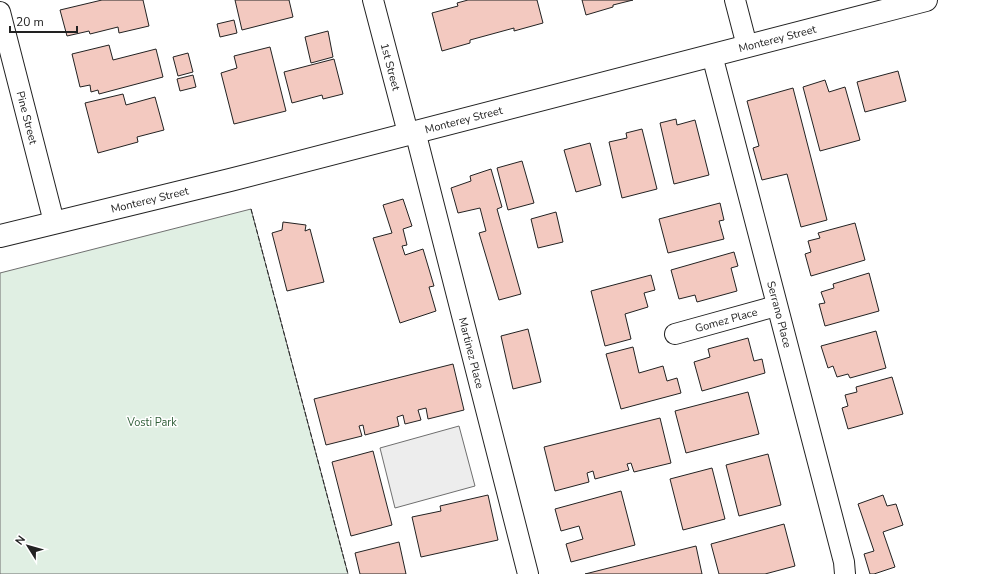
<svg xmlns="http://www.w3.org/2000/svg" width="1008" height="574" viewBox="0 0 1008 574" font-family="'Nunito Sans',sans-serif">
<style>
.green{fill:#e0efe3;stroke:#6f6f6f}
.parking{fill:#ededed;stroke:#6f6f6f}
.building{fill:#f3c9c0;stroke:#222}
.lines{fill:none;stroke-linecap:round;stroke-linejoin:round}
.street-casing{stroke:#222;stroke-width:22}
.secondary-casing{stroke:#222;stroke-width:24}
.street{stroke:#fff;stroke-width:20}
.secondary{stroke:#fff;stroke-width:22}
.fence{stroke:#222;stroke-width:1;stroke-dasharray:5 2;stroke-linecap:butt}
.labels{text-anchor:middle;stroke-width:3;stroke-linejoin:round;paint-order:stroke}
.street-label{font-size:11px;fill:#222;stroke:#fff}
.park-label{font-size:11px;fill:#2f5e38;stroke:#fff}
</style>
<rect width="100%" height="100%" fill="#fff"/>
<!-- green -->
<path class="green" d="M 251,209 L 348,574 L 0,574 L 0,273 Z"/>
<!-- parking -->
<path class="parking" d="M 459,426 L 475,486 L 395,508 L 380,448 Z"/>
<!-- building -->
<path class="building" d="M 102,0 L 143,0 L 149,26 L 119,33 L 118,27 L 90,34 L 89,31 L 67,36 L 60,10 Z
M 235,0 L 289,0 L 293,17 L 242,30 Z
M 468,0 L 537,0 L 543,23 L 514,31 L 514,28 L 470,40 L 470,43 L 442,51 L 432,13 L 458,6 L 457,3 Z
M 582,0 L 633,0 L 613,5 L 613,7 L 586,15 Z
M 234,20 L 237,33 L 220,37 L 217,24 Z
M 328,31 L 333,57 L 311,63 L 305,37 Z
M 109,45 L 113,60 L 156,49 L 163,77 L 99,94 L 98,90 L 91,92 L 90,85 L 80,87 L 72,54 Z
M 270,47 L 286,111 L 234,124 L 221,73 L 237,68 L 234,56 Z
M 188,53 L 193,72 L 178,76 L 173,57 Z
M 334,59 L 343,94 L 323,99 L 322,95 L 292,103 L 284,72 Z
M 898,71 L 906,101 L 865,112 L 857,82 Z
M 193,75 L 196,87 L 180,91 L 177,79 Z
M 825,80 L 829,92 L 845,87 L 860,140 L 820,151 L 803,87 Z
M 793,88 L 827,220 L 801,227 L 787,174 L 762,180 L 753,148 L 759,146 L 747,101 Z
M 123,94 L 126,105 L 155,97 L 164,130 L 137,137 L 138,142 L 98,153 L 85,103 Z
M 676,119 L 677,125 L 695,120 L 709,175 L 674,184 L 660,123 Z
M 642,129 L 657,189 L 622,198 L 609,142 L 627,138 L 626,133 Z
M 590,143 L 601,185 L 576,192 L 564,150 Z
M 522,161 L 534,203 L 508,210 L 497,168 Z
M 491,169 L 502,207 L 497,209 L 521,294 L 499,300 L 479,233 L 486,231 L 480,208 L 458,213 L 451,188 L 471,181 L 470,176 Z
M 403,199 L 412,226 L 403,229 L 407,245 L 402,246 L 405,255 L 423,249 L 434,286 L 429,287 L 436,311 L 400,323 L 373,238 L 392,233 L 383,205 Z
M 720,203 L 724,220 L 719,221 L 724,239 L 668,253 L 659,219 Z
M 556,212 L 563,242 L 538,248 L 531,219 Z
M 283,222 L 306,225 L 305,231 L 310,229 L 324,282 L 287,291 L 272,233 L 282,230 Z
M 855,223 L 865,260 L 811,276 L 805,254 L 811,252 L 808,241 L 820,238 L 818,233 Z
M 734,252 L 738,266 L 731,268 L 737,291 L 697,302 L 695,295 L 679,299 L 671,270 Z
M 869,273 L 879,311 L 825,326 L 819,304 L 825,303 L 821,292 L 834,288 L 833,284 Z
M 651,275 L 655,290 L 644,293 L 648,307 L 625,314 L 631,339 L 605,346 L 591,291 Z
M 528,329 L 541,382 L 513,389 L 501,336 Z
M 876,331 L 886,368 L 850,378 L 848,374 L 837,377 L 833,366 L 828,368 L 821,346 Z
M 748,338 L 754,361 L 762,359 L 765,373 L 702,391 L 694,362 L 710,357 L 708,349 Z
M 633,347 L 639,373 L 663,366 L 667,381 L 677,378 L 681,393 L 621,409 L 606,354 Z
M 453,364 L 464,410 L 428,419 L 426,408 L 418,410 L 421,420 L 405,424 L 403,415 L 397,417 L 399,426 L 365,435 L 363,425 L 359,426 L 362,436 L 326,445 L 314,399 Z
M 892,377 L 903,414 L 848,429 L 842,408 L 848,406 L 845,395 L 857,392 L 856,387 Z
M 748,392 L 759,434 L 686,453 L 675,411 Z
M 660,418 L 671,463 L 634,472 L 631,463 L 627,464 L 629,470 L 595,479 L 593,471 L 587,473 L 589,482 L 555,491 L 544,447 Z
M 373,451 L 392,525 L 351,536 L 332,462 Z
M 768,454 L 781,505 L 739,516 L 726,465 Z
M 712,468 L 725,519 L 683,530 L 670,479 Z
M 621,491 L 635,545 L 571,562 L 566,544 L 583,539 L 579,526 L 561,531 L 555,509 Z
M 488,495 L 498,540 L 421,557 L 412,517 L 441,511 L 440,506 Z
M 883,495 L 887,506 L 896,504 L 903,525 L 883,532 L 895,567 L 874,574 L 870,574 L 864,554 L 874,551 L 858,504 Z
M 784,524 L 795,566 L 765,574 L 719,574 L 711,544 Z
M 399,542 L 406,574 L 360,574 L 355,553 Z
M 696,546 L 702,574 L 585,574 Z"/>
<g class="lines">
<defs>
<g id="street">
<path id="s1" d="M 373,0 L 408,133"/>
<path d="M 735,0 L 747,46"/>
<path id="s2" d="M 0,12 L 54,222"/>
<path id="s3" d="M 712,55 L 844,562 L 845,574"/>
<path id="s4" d="M 415,131 L 528,574"/>
<path id="s5" d="M 675,334 L 776,306"/>
</g>
<g id="secondary">
<path id="s6" d="M 0,236 L 230,180 L 926,0"/>
</g>
</defs>
<!-- street casing -->
<use href="#street" class="street-casing"/>
<!-- secondary casing -->
<use href="#secondary" class="secondary-casing"/>
<!-- street -->
<use href="#street" class="street"/>
<!-- secondary -->
<use href="#secondary" class="secondary"/>
<!-- fence -->
<path class="fence" d="M 251,209 L 348,574"/>
</g>
<g class="labels">
<!-- street labels -->
<g class="street-label">
<text dy="4" stroke="none"><textPath href="#s6" startOffset="802">Monterey Street</textPath></text>
<text dy="4" stroke="none"><textPath href="#s1" startOffset="69">1st Street</textPath></text>
<text dy="4" stroke="none"><textPath href="#s2" startOffset="109">Pine Street</textPath></text>
<text dy="4" stroke="none"><textPath href="#s6" startOffset="478">Monterey Street</textPath></text>
<text dy="4" stroke="none"><textPath href="#s6" startOffset="154">Monterey Street</textPath></text>
<text dy="4" stroke="none"><textPath href="#s3" startOffset="268">Serrano Place</textPath></text>
<text dy="4" stroke="none"><textPath href="#s5" startOffset="53">Gomez Place</textPath></text>
<text dy="4" stroke="none"><textPath href="#s4" startOffset="229">Martinez Place</textPath></text>
</g>
<!-- park labels -->
<g class="park-label">
<text x="152" y="426">Vosti Park</text>
</g>
</g>
<!-- north arrow -->
<g transform="translate(28 546) rotate(307)" stroke="#ffffff" stroke-width="3" paint-order="stroke">
<path d="M0-3L7 15L0 10L-7 15Z" fill="#222222"/>
<text y="-6" font-size="11" font-weight="bold" text-anchor="middle" fill="#222222">N</text>
</g>
<!-- scale -->
<path d="M10 26v6h67v-6" fill="none" stroke="#222222" stroke-width="2"/>
<text x="16" y="26" font-size="12" fill="#222222" stroke="#ffffff" stroke-width="3" paint-order="stroke">20 m</text>
</svg>
